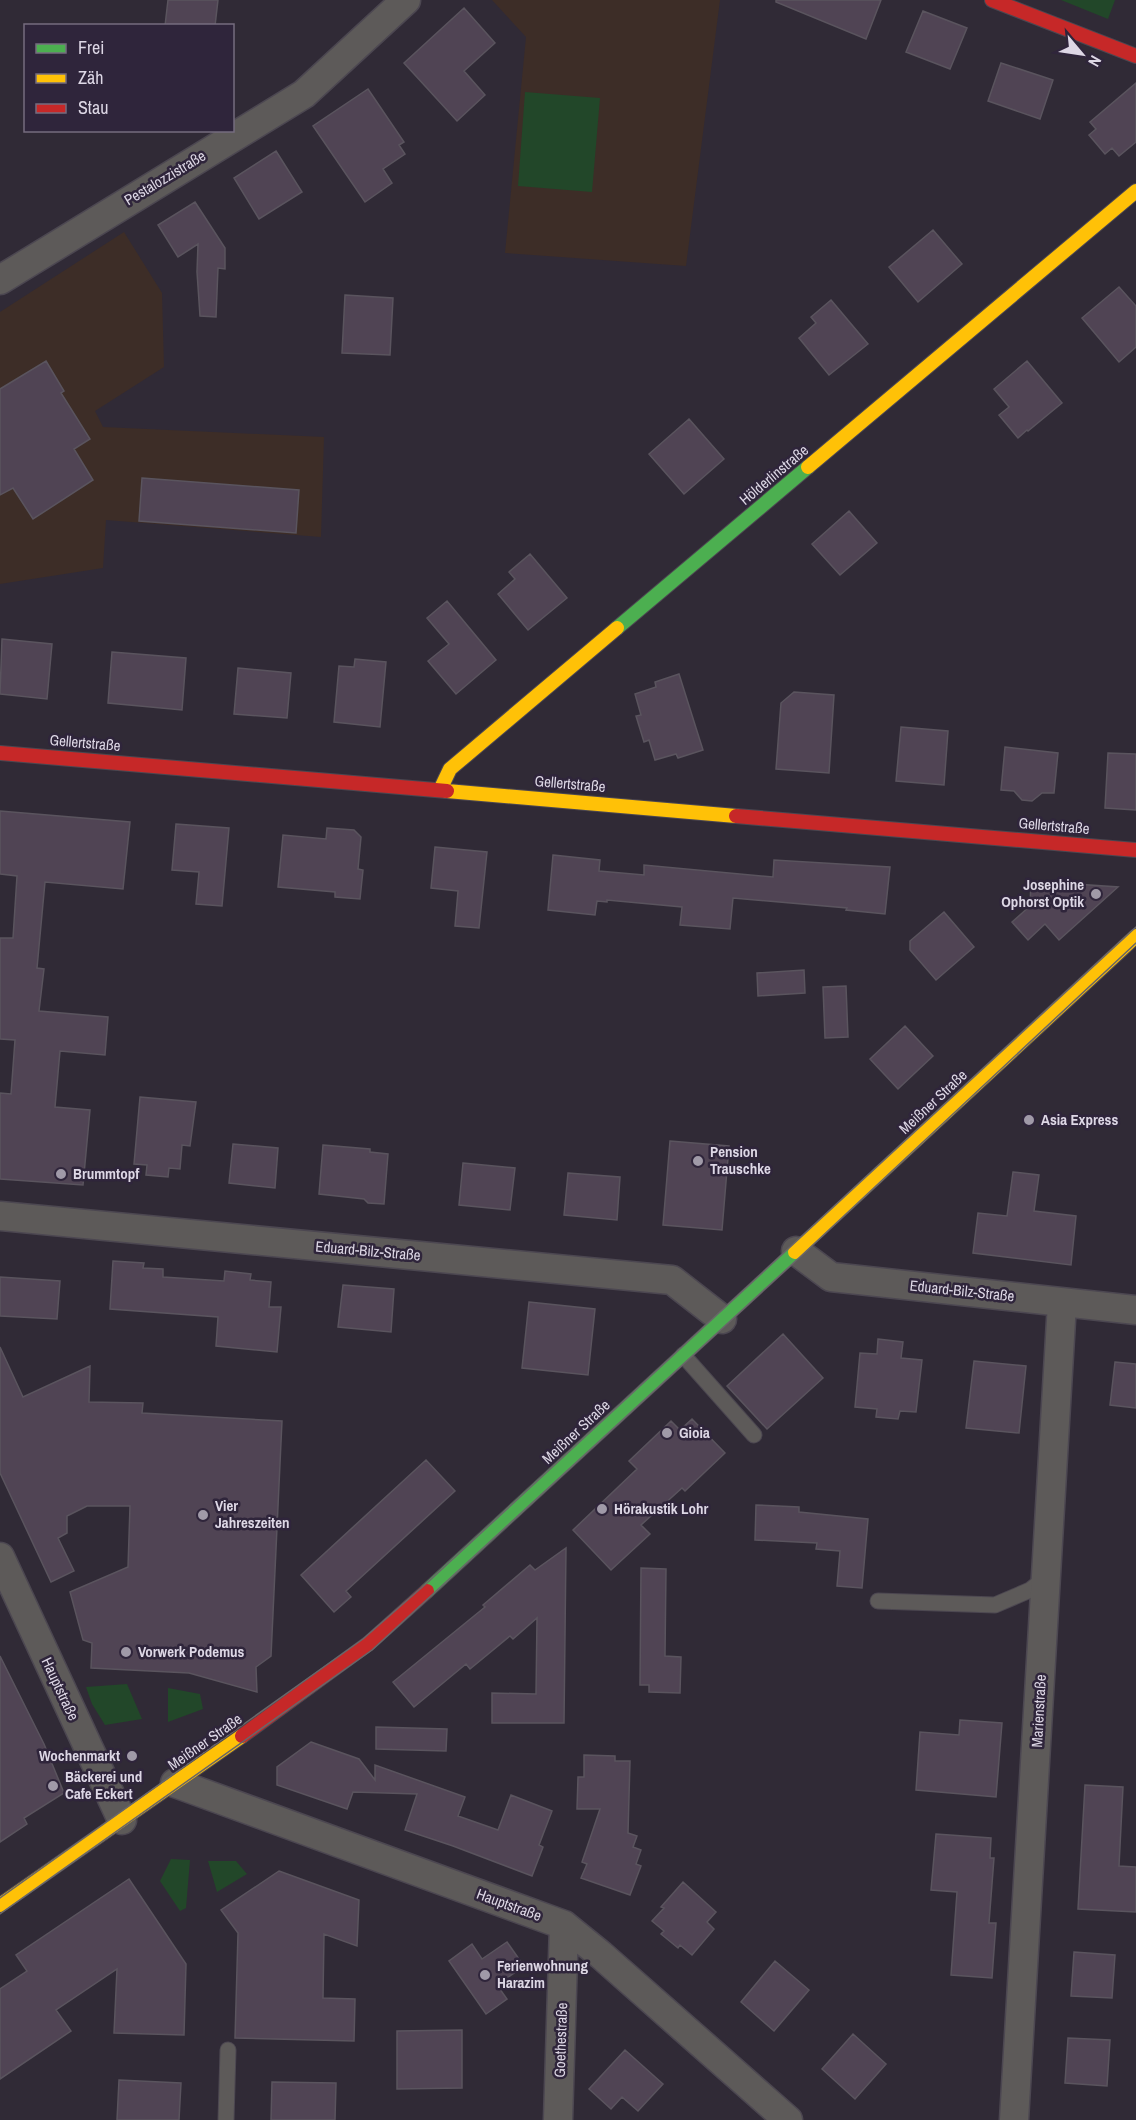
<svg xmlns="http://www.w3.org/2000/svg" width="1136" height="2120" viewBox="0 0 1136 2120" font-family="'Archivo Narrow',sans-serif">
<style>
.education{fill:#3d2d27}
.green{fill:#224729}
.building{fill:#504454;stroke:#5a545e;stroke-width:1.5}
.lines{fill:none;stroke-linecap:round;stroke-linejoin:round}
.lane-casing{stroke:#4c4751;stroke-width:17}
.street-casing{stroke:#4c4751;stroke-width:31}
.fast-casing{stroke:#4c4751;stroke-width:16}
.slow-casing{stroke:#4c4751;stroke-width:16}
.jam-casing{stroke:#4c4751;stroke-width:16}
.lane{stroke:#5d5a59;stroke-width:15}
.street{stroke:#5d5a59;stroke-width:28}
.fast{stroke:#4caf50;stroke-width:14}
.slow{stroke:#ffc107;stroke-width:14}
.jam{stroke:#c62828;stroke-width:14}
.tram{stroke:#696669;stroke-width:1.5}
.poi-dot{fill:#a09aa8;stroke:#2f253b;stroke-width:2}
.labels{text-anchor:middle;stroke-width:5;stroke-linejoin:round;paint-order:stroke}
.street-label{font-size:15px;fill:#ddd7e5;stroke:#2f253b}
.poi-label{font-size:15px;font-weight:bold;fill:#ddd7e5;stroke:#2f253b;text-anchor:start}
</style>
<rect width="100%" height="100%" fill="#302a36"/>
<!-- education -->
<path class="education" d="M 492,0 L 720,0 L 686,266 L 505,253 L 526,37 Z
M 124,232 L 162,293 L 164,367 L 95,411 L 103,427 L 324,437 L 321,537 L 106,520 L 103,568 L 0,584 L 0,312 Z"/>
<!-- green -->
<path class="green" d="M 1061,0 L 1115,0 L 1108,19 Z
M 525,92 L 600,98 L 592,192 L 518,186 Z
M 127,1684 L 142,1719 L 105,1725 L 92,1704 L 86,1687 Z
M 168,1688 L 200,1694 L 203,1709 L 168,1722 Z
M 171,1859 L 190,1860 L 186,1908 L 180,1911 L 160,1881 Z
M 208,1861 L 236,1861 L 247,1874 L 217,1892 Z"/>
<!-- building -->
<path class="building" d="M 168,0 L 218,0 L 215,26 L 165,26 Z
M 776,0 L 881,0 L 866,39 L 776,2 Z
M 464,8 L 495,43 L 464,71 L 485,95 L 457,121 L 404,63 Z
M 923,11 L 967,28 L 950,69 L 906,52 Z
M 1001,63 L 1053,80 L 1040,119 L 988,101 Z
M 1136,83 L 1136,142 L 1119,156 L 1112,148 L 1105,154 L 1089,135 L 1096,129 L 1090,122 Z
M 368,89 L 404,142 L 399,145 L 405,154 L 383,169 L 392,183 L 365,202 L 313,126 Z
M 276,151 L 302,192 L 259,219 L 234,178 Z
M 195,202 L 225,248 L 225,269 L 218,268 L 216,317 L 200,316 L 197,272 L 198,244 L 178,257 L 158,225 Z
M 933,230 L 962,264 L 918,302 L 889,267 Z
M 1119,287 L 1136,306 L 1136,347 L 1119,362 L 1082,318 Z
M 345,295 L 393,298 L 390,355 L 342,353 Z
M 831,300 L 868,344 L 829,375 L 799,338 L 816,323 L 811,317 Z
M 46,361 L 64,391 L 61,393 L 90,439 L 74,449 L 93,480 L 33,519 L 13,488 L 0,495 L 0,389 Z
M 1027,361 L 1062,403 L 1028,431 L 1027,430 L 1018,438 L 999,415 L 1009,407 L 994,389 Z
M 689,419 L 724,459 L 684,494 L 649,454 Z
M 142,478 L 299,490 L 296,533 L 139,521 Z
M 849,511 L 877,543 L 840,575 L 812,544 Z
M 530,554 L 567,598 L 528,630 L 498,594 L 515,579 L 509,572 Z
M 447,601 L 496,660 L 456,694 L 428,661 L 449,644 L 427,618 Z
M 2,639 L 52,644 L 47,699 L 0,694 Z
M 112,652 L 186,658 L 182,710 L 108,703 Z
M 355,659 L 386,662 L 380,727 L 334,722 L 339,666 L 354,667 Z
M 238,668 L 291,673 L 287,718 L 234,714 Z
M 679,674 L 703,750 L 678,758 L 676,754 L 655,760 L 649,740 L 644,742 L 636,716 L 641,715 L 635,694 L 656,687 L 655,682 Z
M 794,692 L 834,695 L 829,773 L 776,769 L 781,703 Z
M 901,727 L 948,731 L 944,785 L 896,781 Z
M 1005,747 L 1058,753 L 1054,793 L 1042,793 L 1032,801 L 1022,800 L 1014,791 L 1001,790 Z
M 1108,753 L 1136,754 L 1136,810 L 1105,808 Z
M 0,811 L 130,822 L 123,889 L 45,882 L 37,968 L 44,969 L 39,1011 L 108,1017 L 105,1055 L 60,1051 L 55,1107 L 90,1110 L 83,1185 L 0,1179 L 0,1093 L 11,1094 L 15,1040 L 0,1039 L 0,938 L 13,938 L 17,876 L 0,874 Z
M 176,824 L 229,828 L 222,906 L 196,904 L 199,872 L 172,870 Z
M 327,828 L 354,830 L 361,837 L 358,869 L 363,870 L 360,899 L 335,897 L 335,892 L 278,887 L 283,835 L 326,839 Z
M 435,847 L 487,852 L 479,928 L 455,926 L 458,891 L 431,888 Z
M 553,855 L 600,860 L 599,871 L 644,875 L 644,865 L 773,877 L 774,860 L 890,867 L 885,914 L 846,910 L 847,908 L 733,898 L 730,929 L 680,925 L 682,907 L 607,900 L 607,902 L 597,901 L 595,915 L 548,910 Z
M 1031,881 L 1118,887 L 1059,940 L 1045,924 L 1028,940 L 1012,922 L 1030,906 Z
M 944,912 L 974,947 L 936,980 L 910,950 L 910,941 Z
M 804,970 L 805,993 L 758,996 L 757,973 Z
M 846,986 L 848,1037 L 825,1038 L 823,987 Z
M 905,1026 L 933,1056 L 898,1089 L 870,1059 Z
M 140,1097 L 196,1102 L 190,1146 L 182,1145 L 180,1169 L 169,1168 L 168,1177 L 146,1175 L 147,1165 L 134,1164 Z
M 670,1141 L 729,1146 L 722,1230 L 663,1225 Z
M 233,1144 L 278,1148 L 275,1188 L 229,1183 Z
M 323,1145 L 370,1149 L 370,1152 L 388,1154 L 384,1204 L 368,1203 L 364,1199 L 319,1194 Z
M 463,1163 L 515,1168 L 510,1210 L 459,1205 Z
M 1013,1172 L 1039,1175 L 1034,1211 L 1076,1216 L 1071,1265 L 973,1253 L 978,1213 L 1007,1216 Z
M 568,1173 L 620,1177 L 617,1220 L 564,1215 Z
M 113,1261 L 144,1263 L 143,1268 L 163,1269 L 163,1277 L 224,1281 L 225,1271 L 251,1274 L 250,1280 L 271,1282 L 269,1307 L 281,1307 L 277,1352 L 216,1346 L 218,1317 L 110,1309 Z
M 0,1277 L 60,1281 L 57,1319 L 0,1316 Z
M 343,1285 L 394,1289 L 391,1332 L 338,1327 Z
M 529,1302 L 595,1309 L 588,1375 L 522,1368 Z
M 783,1334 L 823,1378 L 767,1429 L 727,1386 Z
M 878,1339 L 903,1342 L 901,1358 L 922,1360 L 916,1412 L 900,1411 L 898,1419 L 876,1417 L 877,1409 L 855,1407 L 860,1353 L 877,1354 Z
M 0,1347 L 23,1397 L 90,1366 L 89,1402 L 143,1403 L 142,1413 L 282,1421 L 271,1656 L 256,1667 L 257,1692 L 189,1673 L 91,1668 L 92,1643 L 83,1640 L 70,1592 L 128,1567 L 130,1506 L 87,1506 L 67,1516 L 67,1533 L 58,1538 L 74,1571 L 51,1582 L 0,1473 Z
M 974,1361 L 1026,1366 L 1019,1433 L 966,1428 Z
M 1115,1362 L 1136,1364 L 1136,1408 L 1110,1405 Z
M 692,1419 L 725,1453 L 685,1491 L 682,1488 L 641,1525 L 650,1534 L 611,1570 L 573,1530 L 637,1469 L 629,1461 L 671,1421 L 680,1430 Z
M 426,1460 L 455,1491 L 346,1591 L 351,1597 L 334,1612 L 301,1575 Z
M 756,1505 L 799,1507 L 799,1512 L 868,1519 L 862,1588 L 837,1586 L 840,1551 L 816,1549 L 817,1543 L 755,1540 Z
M 566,1548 L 564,1723 L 492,1723 L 492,1693 L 536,1694 L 537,1618 L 513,1639 L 510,1636 L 470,1669 L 466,1664 L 414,1707 L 393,1682 L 485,1607 L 483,1605 L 530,1565 L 535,1570 Z
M 641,1568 L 666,1569 L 665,1656 L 681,1657 L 680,1693 L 649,1692 L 649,1685 L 640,1685 Z
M 0,1656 L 44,1744 L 64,1793 L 24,1818 L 27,1824 L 0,1842 Z
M 960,1720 L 1002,1723 L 996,1797 L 916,1790 L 920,1732 L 959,1735 Z
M 376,1727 L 447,1729 L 446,1751 L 376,1749 Z
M 311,1742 L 359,1759 L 375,1780 L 375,1765 L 465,1797 L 458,1816 L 498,1830 L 511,1795 L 552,1811 L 539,1845 L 543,1847 L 532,1876 L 453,1846 L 405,1830 L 417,1794 L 353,1792 L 347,1809 L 277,1785 L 277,1767 Z
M 584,1755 L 615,1756 L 615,1761 L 630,1761 L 628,1833 L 637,1836 L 633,1847 L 641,1850 L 636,1864 L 641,1866 L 630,1895 L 581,1878 L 587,1864 L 582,1862 L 600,1809 L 577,1809 L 578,1777 L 584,1777 Z
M 1085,1785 L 1123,1787 L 1119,1866 L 1136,1867 L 1136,1912 L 1078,1909 Z
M 936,1834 L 991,1838 L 990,1858 L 994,1858 L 989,1923 L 996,1923 L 992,1978 L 951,1975 L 957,1892 L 931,1890 Z
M 279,1871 L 359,1900 L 357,1946 L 324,1934 L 323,1998 L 355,1999 L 354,2041 L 235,2038 L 238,1933 L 221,1910 Z
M 129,1879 L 186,1964 L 184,2035 L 114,2033 L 117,1969 L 56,2010 L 71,2031 L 0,2079 L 0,1989 L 27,1971 L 16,1955 Z
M 683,1882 L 716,1912 L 707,1922 L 714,1929 L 692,1955 L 680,1945 L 678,1948 L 661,1934 L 664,1931 L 652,1921 L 664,1908 L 661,1907 Z
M 507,1942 L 524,1966 L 497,1985 L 507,1999 L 486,2014 L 449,1961 L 472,1944 L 482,1959 Z
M 1074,1952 L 1115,1955 L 1112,1998 L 1071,1996 Z
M 775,1961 L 809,1990 L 774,2031 L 741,2002 Z
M 462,2030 L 462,2088 L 397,2089 L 397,2031 Z
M 853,2034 L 886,2064 L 855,2099 L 822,2069 Z
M 1068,2038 L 1110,2040 L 1107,2086 L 1065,2083 Z
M 625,2050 L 663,2084 L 638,2111 L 622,2097 L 611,2109 L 589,2089 Z
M 119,2080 L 181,2083 L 179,2120 L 117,2120 Z
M 272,2082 L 336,2083 L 335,2120 L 271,2120 Z"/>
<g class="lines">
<defs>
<path id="lane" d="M 683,1355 L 754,1435
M 878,1601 L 995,1605 L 1030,1590 L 1046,1577
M 226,2120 L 228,2050"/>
<path id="street" d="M 0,280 L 304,94 L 406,0
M 0,1216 L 672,1280 L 722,1319
M 796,1251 L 831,1277 L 1136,1310
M 0,1557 L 122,1820
M 175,1783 L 564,1925 L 601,1955 L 788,2120
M 558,2120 L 564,1925
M 1014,2120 L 1062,1303"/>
<path id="fast" d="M 617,628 L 808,467
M 427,1591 L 795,1252"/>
<path id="slow" d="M 808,467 L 1136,191
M 440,790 L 450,769 L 617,628
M 447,791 L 736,816
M 795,1252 L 1136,936
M 0,1905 L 242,1736"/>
<path id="jam" d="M 992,0 L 1136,56
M 0,753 L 447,791
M 736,816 L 1136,850
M 242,1736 L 369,1643 L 427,1591"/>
</defs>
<!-- lane casing -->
<use href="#lane" class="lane-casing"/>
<!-- street casing -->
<use href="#street" class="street-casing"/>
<!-- fast casing -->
<use href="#fast" class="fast-casing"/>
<!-- slow casing -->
<use href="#slow" class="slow-casing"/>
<!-- jam casing -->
<use href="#jam" class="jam-casing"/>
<!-- lane -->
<use href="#lane" class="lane"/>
<!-- street -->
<use href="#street" class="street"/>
<!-- fast -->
<use href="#fast" class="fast"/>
<!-- slow -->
<use href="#slow" class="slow"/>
<!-- jam -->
<use href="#jam" class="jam"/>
<!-- tram -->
<path class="tram" d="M 0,1898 L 363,1639 L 428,1582 L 1136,927
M 0,1914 L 372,1650 L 801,1256 L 1136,943"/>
</g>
<!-- markers -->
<g class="poi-dot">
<circle cx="1096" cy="894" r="6"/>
<circle cx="1029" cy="1120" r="6"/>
<circle cx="698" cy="1161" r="6"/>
<circle cx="61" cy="1174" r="6"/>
<circle cx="667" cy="1433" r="6"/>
<circle cx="602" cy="1509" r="6"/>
<circle cx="203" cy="1515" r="6"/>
<circle cx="126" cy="1652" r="6"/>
<circle cx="132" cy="1756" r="6"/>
<circle cx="53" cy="1786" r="6"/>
<circle cx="485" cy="1975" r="6"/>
</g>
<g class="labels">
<!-- street labels -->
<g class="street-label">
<text transform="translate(165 178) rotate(-31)" y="5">Pestalozzistraße</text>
<text transform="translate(774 475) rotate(-40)" y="5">Hölderlinstraße</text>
<text transform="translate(85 743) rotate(5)" y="5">Gellertstraße</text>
<text transform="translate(570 784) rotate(5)" y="5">Gellertstraße</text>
<text transform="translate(1054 826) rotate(5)" y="5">Gellertstraße</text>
<text transform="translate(933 1102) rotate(-43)" y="5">Meißner Straße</text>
<text transform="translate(368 1251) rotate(5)" y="5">Eduard-Bilz-Straße</text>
<text transform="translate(962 1291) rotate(6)" y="5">Eduard-Bilz-Straße</text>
<text transform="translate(576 1432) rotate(-43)" y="5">Meißner Straße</text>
<text transform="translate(60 1689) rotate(65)" y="5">Hauptstraße</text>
<text transform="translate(1039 1711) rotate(-87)" y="5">Marienstraße</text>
<text transform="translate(205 1742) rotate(-35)" y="5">Meißner Straße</text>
<text transform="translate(509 1905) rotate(20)" y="5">Hauptstraße</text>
<text transform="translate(561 2040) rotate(-88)" y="5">Goethestraße</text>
</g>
<!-- poi labels -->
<g class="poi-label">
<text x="1084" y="890" text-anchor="end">Josephine<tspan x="1084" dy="17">Ophorst Optik</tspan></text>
<text x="1041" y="1125">Asia Express</text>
<text x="710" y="1157">Pension<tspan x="710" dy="17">Trauschke</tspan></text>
<text x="73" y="1179">Brummtopf</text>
<text x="679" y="1438">Gioia</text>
<text x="215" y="1511">Vier<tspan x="215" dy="17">Jahreszeiten</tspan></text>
<text x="614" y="1514">Hörakustik Lohr</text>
<text x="138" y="1657">Vorwerk Podemus</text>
<text x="120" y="1761" text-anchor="end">Wochenmarkt</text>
<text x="65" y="1782">Bäckerei und<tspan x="65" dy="17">Cafe Eckert</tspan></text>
<text x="497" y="1971">Ferienwohnung<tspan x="497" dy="17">Harazim</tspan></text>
</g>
</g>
<!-- legend -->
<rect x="24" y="24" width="210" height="108" fill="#2f253b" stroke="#756c7f" stroke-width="1.5"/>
<rect x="36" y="44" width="30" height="9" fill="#4caf50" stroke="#756c7f" stroke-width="1.5"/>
<text x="78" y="54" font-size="18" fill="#ddd7e5">Frei</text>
<rect x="36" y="74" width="30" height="9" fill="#ffc107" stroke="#756c7f" stroke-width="1.5"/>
<text x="78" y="84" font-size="18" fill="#ddd7e5">Zäh</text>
<rect x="36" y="104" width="30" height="9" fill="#c62828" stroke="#756c7f" stroke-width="1.5"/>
<text x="78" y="114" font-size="18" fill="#ddd7e5">Stau</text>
<!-- north arrow -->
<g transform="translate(1082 54) rotate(119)" stroke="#2f253b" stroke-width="4.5" paint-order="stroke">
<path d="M0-4.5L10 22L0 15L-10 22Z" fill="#ddd7e5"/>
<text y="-9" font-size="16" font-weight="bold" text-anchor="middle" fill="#ddd7e5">N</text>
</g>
</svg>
